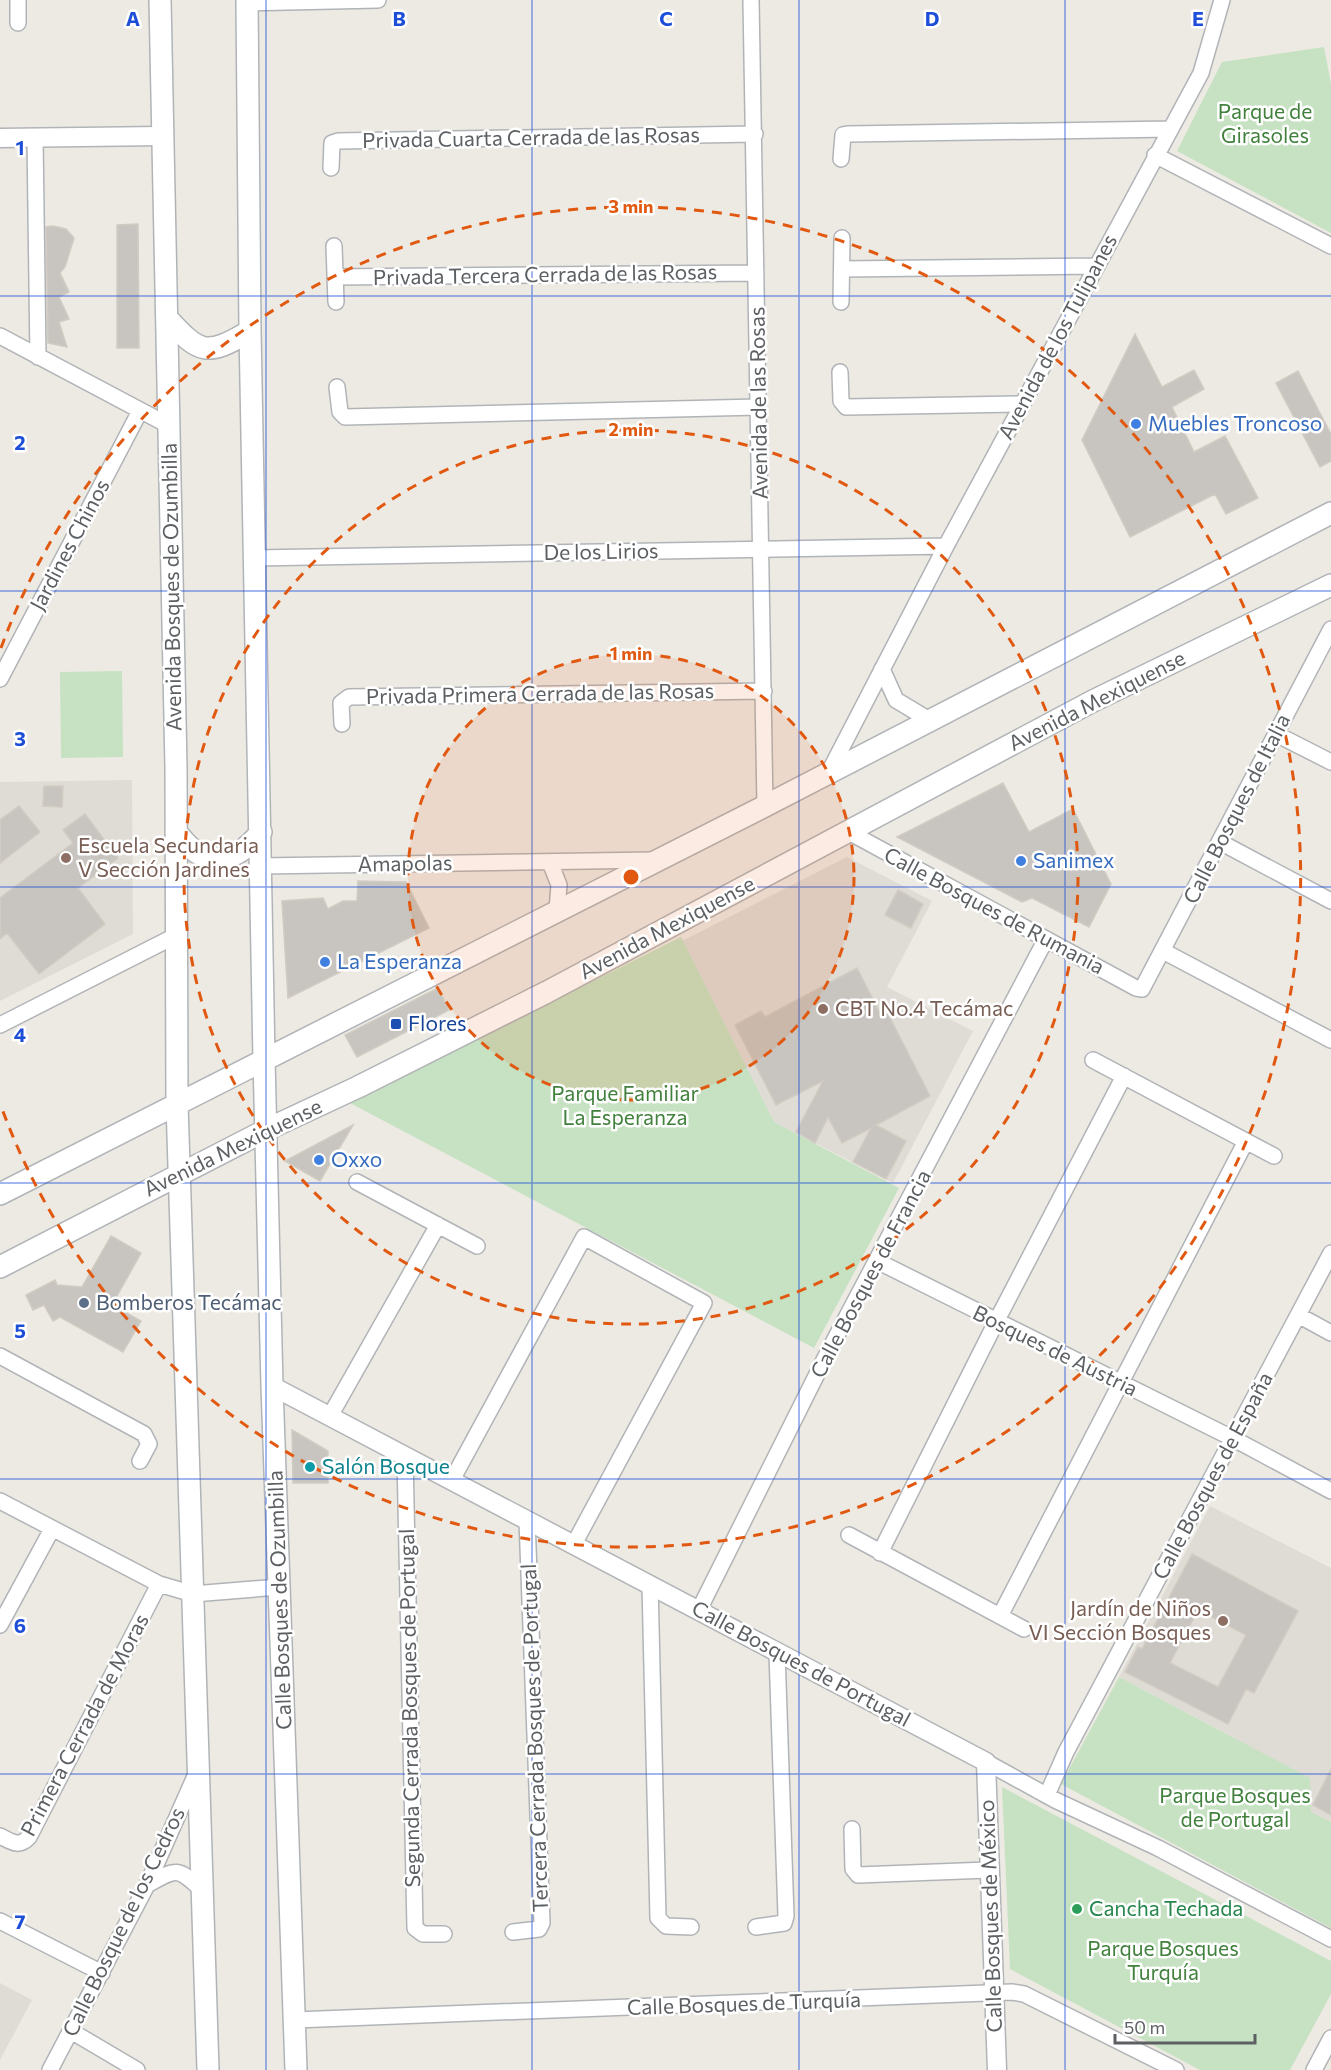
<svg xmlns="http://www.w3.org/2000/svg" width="1331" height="2070" viewBox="0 0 1331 2070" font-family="Commissioner,sans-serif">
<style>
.education{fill:#dfdbd5}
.green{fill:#c6e2c2}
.building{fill:#c8c5c0;stroke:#d1cbc2;stroke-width:1.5;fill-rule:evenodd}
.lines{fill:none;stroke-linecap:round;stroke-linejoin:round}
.minor-casing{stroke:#b1b4b7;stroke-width:18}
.tertiary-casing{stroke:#b1b4b7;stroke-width:21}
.secondary-casing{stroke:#b0b4b7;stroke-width:24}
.minor{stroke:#fff;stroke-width:15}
.tertiary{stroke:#fff;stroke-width:18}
.secondary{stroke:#fff;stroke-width:21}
.grid{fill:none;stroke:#1d4ed8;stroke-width:1.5;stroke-opacity:0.55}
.ring{fill:none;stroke:#e15910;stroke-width:3;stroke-dasharray:10 8}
.shop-dot{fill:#3f7fe0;stroke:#fff;stroke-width:2}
.education-dot{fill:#8d6e63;stroke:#fff;stroke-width:2}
.transit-dot{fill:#1a4fb4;stroke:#fff;stroke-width:2}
.service-dot{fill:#5c6f8a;stroke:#fff;stroke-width:2}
.culture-dot{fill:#0f9aa8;stroke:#fff;stroke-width:2}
.leisure-dot{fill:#2e9e5b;stroke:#fff;stroke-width:2}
.labels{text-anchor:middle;stroke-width:5;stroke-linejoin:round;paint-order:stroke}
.park-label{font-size:21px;fill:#41813d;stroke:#fff}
.street-label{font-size:21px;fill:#5c6063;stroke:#fff}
.shop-label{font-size:21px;fill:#366cbe;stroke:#fff;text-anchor:start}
.education-label{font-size:21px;fill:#785e54;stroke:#fff;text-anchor:start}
.transit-label{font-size:21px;fill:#164399;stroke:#fff;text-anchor:start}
.service-label{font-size:21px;fill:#4e5e75;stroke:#fff;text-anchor:start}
.culture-label{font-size:21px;fill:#0d838f;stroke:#fff;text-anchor:start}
.leisure-label{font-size:21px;fill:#27864d;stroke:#fff;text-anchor:start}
.grid-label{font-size:20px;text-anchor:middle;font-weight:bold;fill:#1d4ed8;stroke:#fff;stroke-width:5;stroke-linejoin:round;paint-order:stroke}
.centre{fill:#e15910;stroke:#fff;stroke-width:3}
.ring-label{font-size:18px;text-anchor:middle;font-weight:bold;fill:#e15910;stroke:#fff;stroke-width:5;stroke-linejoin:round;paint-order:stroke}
</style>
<rect width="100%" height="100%" fill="#edeae4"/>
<!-- education -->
<path class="education" d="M 132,780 L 133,934 L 0,1001 L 0,782 Z
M 847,857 L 932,901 L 887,987 L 973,1031 L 893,1183 L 774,1122 L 682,941 Z
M 1210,1506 L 1331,1568 L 1331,1822 L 1311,1812 L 1235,1738 L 1119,1677 Z
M 0,1983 L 32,2000 L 0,2060 Z"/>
<!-- green -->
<path class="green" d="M 1324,47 L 1331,84 L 1331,233 L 1177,151 L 1222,62 Z
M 122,671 L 123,757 L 61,758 L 60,672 Z
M 681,937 L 774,1122 L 899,1188 L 814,1348 L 350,1103 Z
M 1119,1677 L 1310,1778 L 1311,1812 L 1331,1822 L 1331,1928 L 1061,1784 Z
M 1002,1787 L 1331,1961 L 1331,1994 L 1290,2070 L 1200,2070 L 1010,1969 Z"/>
<!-- building -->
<path class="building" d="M 138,224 L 139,348 L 117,348 L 117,225 Z
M 53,226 L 66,229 L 74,238 L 65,267 L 60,273 L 69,292 L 59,297 L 69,319 L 59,322 L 67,347 L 48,343 L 46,227 Z
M 1135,334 L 1162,387 L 1194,370 L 1204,389 L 1172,407 L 1194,452 L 1225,436 L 1258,498 L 1226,514 L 1215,494 L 1130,537 L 1082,440 Z
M 1298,371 L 1331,434 L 1331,461 L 1320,467 L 1276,383 Z
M 1003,783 L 1029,832 L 1073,809 L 1111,884 L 1089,927 L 1032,898 L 1022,902 L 897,837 Z
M 44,786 L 63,786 L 62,807 L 43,806 Z
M 19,806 L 40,832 L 0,863 L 0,820 Z
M 85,814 L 118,858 L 78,888 L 105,924 L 39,974 L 7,933 L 0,939 L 0,898 L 73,843 L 63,830 Z
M 358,881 L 406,882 L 429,928 L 288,998 L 282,901 L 323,898 L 328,909 L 343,901 L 357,901 Z
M 898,890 L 923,904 L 911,928 L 885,915 Z
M 857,968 L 881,1015 L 887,1012 L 930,1096 L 876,1125 L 906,1141 L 886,1179 L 853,1162 L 871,1128 L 842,1143 L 828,1117 L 815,1143 L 796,1132 L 823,1081 L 776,1105 L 735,1025 L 761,1011 L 765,1017 Z
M 438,988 L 449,1010 L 357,1057 L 345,1035 Z
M 353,1125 L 320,1181 L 285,1161 Z
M 111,1236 L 141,1253 L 112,1305 L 141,1321 L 123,1352 L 60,1317 L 53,1321 L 44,1305 L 33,1310 L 26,1295 L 55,1280 L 57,1285 L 82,1287 Z
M 292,1430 L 328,1451 L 328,1483 L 293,1483 Z
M 1192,1554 L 1298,1611 L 1254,1693 L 1246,1689 L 1228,1724 L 1125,1672 L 1138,1647 L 1142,1649 ZM 1198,1610 L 1246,1635 L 1218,1687 L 1170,1663 Z
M 1331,1769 L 1331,1815 L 1313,1805 Z"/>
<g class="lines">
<defs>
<path id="minor" d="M 751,0 L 765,806
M 247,3 L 378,0
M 18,23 L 18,0
M 35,138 L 38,357
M 1155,155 L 1331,246
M 841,159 L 843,135 L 849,134 L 1170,129
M 331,168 L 332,143 L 338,141 L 755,134
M 334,246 L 336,302
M 842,269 L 1095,266
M 335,277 L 756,273
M 841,302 L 842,238
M 0,336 L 168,425
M 840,372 L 841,401 L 846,407 L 1022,404
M 337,387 L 340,412 L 345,417 L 758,407
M 255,558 L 946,546
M 882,669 L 896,700 L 931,721
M 0,679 L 140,411
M 342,724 L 341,703 L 349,697 L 764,691
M 1276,734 L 1331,762
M 828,774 L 946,546 L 1201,73 L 1222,0
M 847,831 L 1136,988 L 1142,989 L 1331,629
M 1220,842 L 1331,901
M 550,862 L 559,885 L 557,910
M 260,866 L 653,860
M 1163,951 L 1331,1040
M 0,1025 L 175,936
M 1093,1060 L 1274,1156
M 357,1182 L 477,1246
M 877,1261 L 1234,1439 L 1331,1491
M 1298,1315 L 1331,1333
M 0,1356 L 144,1434 L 149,1444 L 140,1461
M 330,1416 L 438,1225
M 405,1457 L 415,1928 L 423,1934 L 444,1934
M 452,1480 L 584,1237 L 704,1303 L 574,1544
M 0,1501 L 159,1584 L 193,1594 L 279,1587
M 849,1535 L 1024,1629
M 880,1553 L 996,1322 L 1124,1076
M 650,1585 L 658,1918 L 666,1926 L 691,1927
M 699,1610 L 826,1356 L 1046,939
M 1000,1616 L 1246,1141
M 0,1625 L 52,1529
M 986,1762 L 1055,1800 L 1158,1848 L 1331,1939
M 1047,1795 L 1066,1752 L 1331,1253
M 852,1829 L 853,1869 L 858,1875 L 988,1870
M 0,1836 C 12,1842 19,1848 29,1837 L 159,1584
M 147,1885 C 177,1868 177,1867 202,1890
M 0,1921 L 102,1973
M 756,1927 L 784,1923 L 786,1916 L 777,1653
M 513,1932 L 539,1929 L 542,1923 L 527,1520
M 295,2020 L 1012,1992 L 1024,1994 L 1176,2070
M 71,2031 L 137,2070
M 50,2070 L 147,1885 L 196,1774
M 1314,2070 L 1331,2038"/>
<path id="tertiary" d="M 0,138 L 162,136
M 272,1386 L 986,1762 L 997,2070"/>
<path id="secondary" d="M 160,0 L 176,767 L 177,1104 L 208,2070
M 247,0 L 250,331 L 264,1059 L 272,1386 L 296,2070
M 167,318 C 200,354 206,357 250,331
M 176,832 C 182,839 189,848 196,852 C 222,868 245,852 261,832
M 0,1194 L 765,806 L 1331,513
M 0,1267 L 268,1129 L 358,1087 L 547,992 L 1091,702 L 1331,585"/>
</defs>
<!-- minor casing -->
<use href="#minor" class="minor-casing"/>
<!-- tertiary casing -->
<use href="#tertiary" class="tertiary-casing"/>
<!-- secondary casing -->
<use href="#secondary" class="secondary-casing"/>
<!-- minor -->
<use href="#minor" class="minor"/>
<!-- tertiary -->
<use href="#tertiary" class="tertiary"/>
<!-- secondary -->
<use href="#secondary" class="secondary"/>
</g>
<!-- grid -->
<path class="grid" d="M 266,0 L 266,2070M 532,0 L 532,2070M 799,0 L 799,2070M 1065,0 L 1065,2070M 0,296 L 1331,296M 0,591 L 1331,591M 0,887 L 1331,887M 0,1183 L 1331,1183M 0,1479 L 1331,1479M 0,1774 L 1331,1774"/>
<!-- distance rings -->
<circle cx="631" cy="877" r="223" fill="#e15910" fill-opacity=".12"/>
<g class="ring">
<circle cx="631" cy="877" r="223"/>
<circle cx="631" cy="877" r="447"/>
<path d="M1 648A670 670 0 1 1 1 1106"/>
</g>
<!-- markers -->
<g class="shop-dot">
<circle cx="1136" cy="424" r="6"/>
<circle cx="1021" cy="861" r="6"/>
<circle cx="325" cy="962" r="6"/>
<circle cx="319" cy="1160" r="6"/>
</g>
<g class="education-dot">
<circle cx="66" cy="858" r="6"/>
<circle cx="823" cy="1009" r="6"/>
<circle cx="1223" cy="1621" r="6"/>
</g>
<rect class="transit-dot" x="390" y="1018" width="12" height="12" rx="3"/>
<circle class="service-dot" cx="84" cy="1303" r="6"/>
<circle class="culture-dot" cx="310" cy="1467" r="6"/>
<circle class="leisure-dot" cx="1077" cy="1909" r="6"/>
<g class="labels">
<!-- park labels -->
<g class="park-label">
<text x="1265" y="119">Parque de<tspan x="1265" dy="24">Girasoles</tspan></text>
<text x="625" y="1101">Parque Familiar<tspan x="625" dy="24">La Esperanza</tspan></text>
<text x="1235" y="1803">Parque Bosques<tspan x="1235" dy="24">de Portugal</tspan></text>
<text x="1163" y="1956">Parque Bosques<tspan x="1163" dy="24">Turquía</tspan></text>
</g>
<!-- street labels -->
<g class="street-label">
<text transform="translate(531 138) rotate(-1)" y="7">Privada Cuarta Cerrada de las Rosas</text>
<text transform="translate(545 275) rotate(-1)" y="7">Privada Tercera Cerrada de las Rosas</text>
<text transform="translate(1058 337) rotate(-62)" y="7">Avenida de los Tulipanes</text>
<text transform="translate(759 403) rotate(-91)" y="7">Avenida de las Rosas</text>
<text transform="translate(70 545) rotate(-62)" y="7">Jardines Chinos</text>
<text transform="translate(601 552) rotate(-1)" y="7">De los Lirios</text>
<text transform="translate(172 587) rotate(-91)" y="7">Avenida Bosques de Ozumbilla</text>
<text transform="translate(540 694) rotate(-1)" y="7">Privada Primera Cerrada de las Rosas</text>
<text transform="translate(1097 701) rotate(-27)" y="7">Avenida Mexiquense</text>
<text transform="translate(1237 809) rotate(-63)" y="7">Calle Bosques de Italia</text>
<text transform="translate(405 864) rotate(-1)" y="7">Amapolas</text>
<text transform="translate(994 911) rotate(28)" y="7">Calle Bosques de Rumania</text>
<text transform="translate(667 928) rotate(-28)" y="7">Avenida Mexiquense</text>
<text transform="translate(233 1148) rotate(-26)" y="7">Avenida Mexiquense</text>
<text transform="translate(871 1274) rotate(-62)" y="7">Calle Bosques de Francia</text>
<text transform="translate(1055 1351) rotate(26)" y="7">Bosques de Austria</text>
<text transform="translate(1213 1476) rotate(-62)" y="7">Calle Bosques de España</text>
<text transform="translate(280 1600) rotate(-92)" y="7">Calle Bosques de Ozumbilla</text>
<text transform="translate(801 1664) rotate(28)" y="7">Calle Bosques de Portugal</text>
<text transform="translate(410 1708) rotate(-91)" y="7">Segunda Cerrada Bosques de Portugal</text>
<text transform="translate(85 1725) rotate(-62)" y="7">Primera Cerrada de Moras</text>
<text transform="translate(535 1738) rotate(-92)" y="7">Tercera Cerrada Bosques de Portugal</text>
<text transform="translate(991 1916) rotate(-92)" y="7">Calle Bosques de México</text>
<text transform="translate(124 1922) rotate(-64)" y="7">Calle Bosque de los Cedros</text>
<text transform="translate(744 2004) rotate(-2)" y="7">Calle Bosques de Turquía</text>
</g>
<!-- shop labels -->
<g class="shop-label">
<text x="1148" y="431">Muebles Troncoso</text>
<text x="1033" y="868">Sanimex</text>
<text x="337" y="969">La Esperanza</text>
<text x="331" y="1167">Oxxo</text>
</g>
<!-- education labels -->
<g class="education-label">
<text x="78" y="853">Escuela Secundaria<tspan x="78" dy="24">V Sección Jardines</tspan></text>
<text x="835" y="1016">CBT No.4 Tecámac</text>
<text x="1211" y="1616" text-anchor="end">Jardín de Niños<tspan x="1211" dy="24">VI Sección Bosques</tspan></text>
</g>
<!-- transit labels -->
<g class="transit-label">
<text x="408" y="1031">Flores</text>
</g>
<!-- service labels -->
<g class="service-label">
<text x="96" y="1310">Bomberos Tecámac</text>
</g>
<!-- culture labels -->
<g class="culture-label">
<text x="322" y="1474">Salón Bosque</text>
</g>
<!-- leisure labels -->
<g class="leisure-label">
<text x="1089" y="1916">Cancha Techada</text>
</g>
</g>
<g class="grid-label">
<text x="133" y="26">A</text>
<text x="399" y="26">B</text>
<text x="666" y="26">C</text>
<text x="932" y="26">D</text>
<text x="1198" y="26">E</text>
<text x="20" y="155">1</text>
<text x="20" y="450">2</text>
<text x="20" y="746">3</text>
<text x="20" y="1042">4</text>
<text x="20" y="1338">5</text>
<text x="20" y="1633">6</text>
<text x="20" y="1929">7</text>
</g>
<circle cx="631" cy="877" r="9" class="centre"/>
<g class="ring-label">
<text x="631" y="213">3 min</text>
<text x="631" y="436">2 min</text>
<text x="631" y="660">1 min</text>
</g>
<!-- scale -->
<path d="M1115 2034v9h140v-9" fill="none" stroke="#5c6063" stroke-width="3"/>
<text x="1124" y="2034" font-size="18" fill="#5c6063" stroke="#ffffff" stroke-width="4.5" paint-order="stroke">50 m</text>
</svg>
